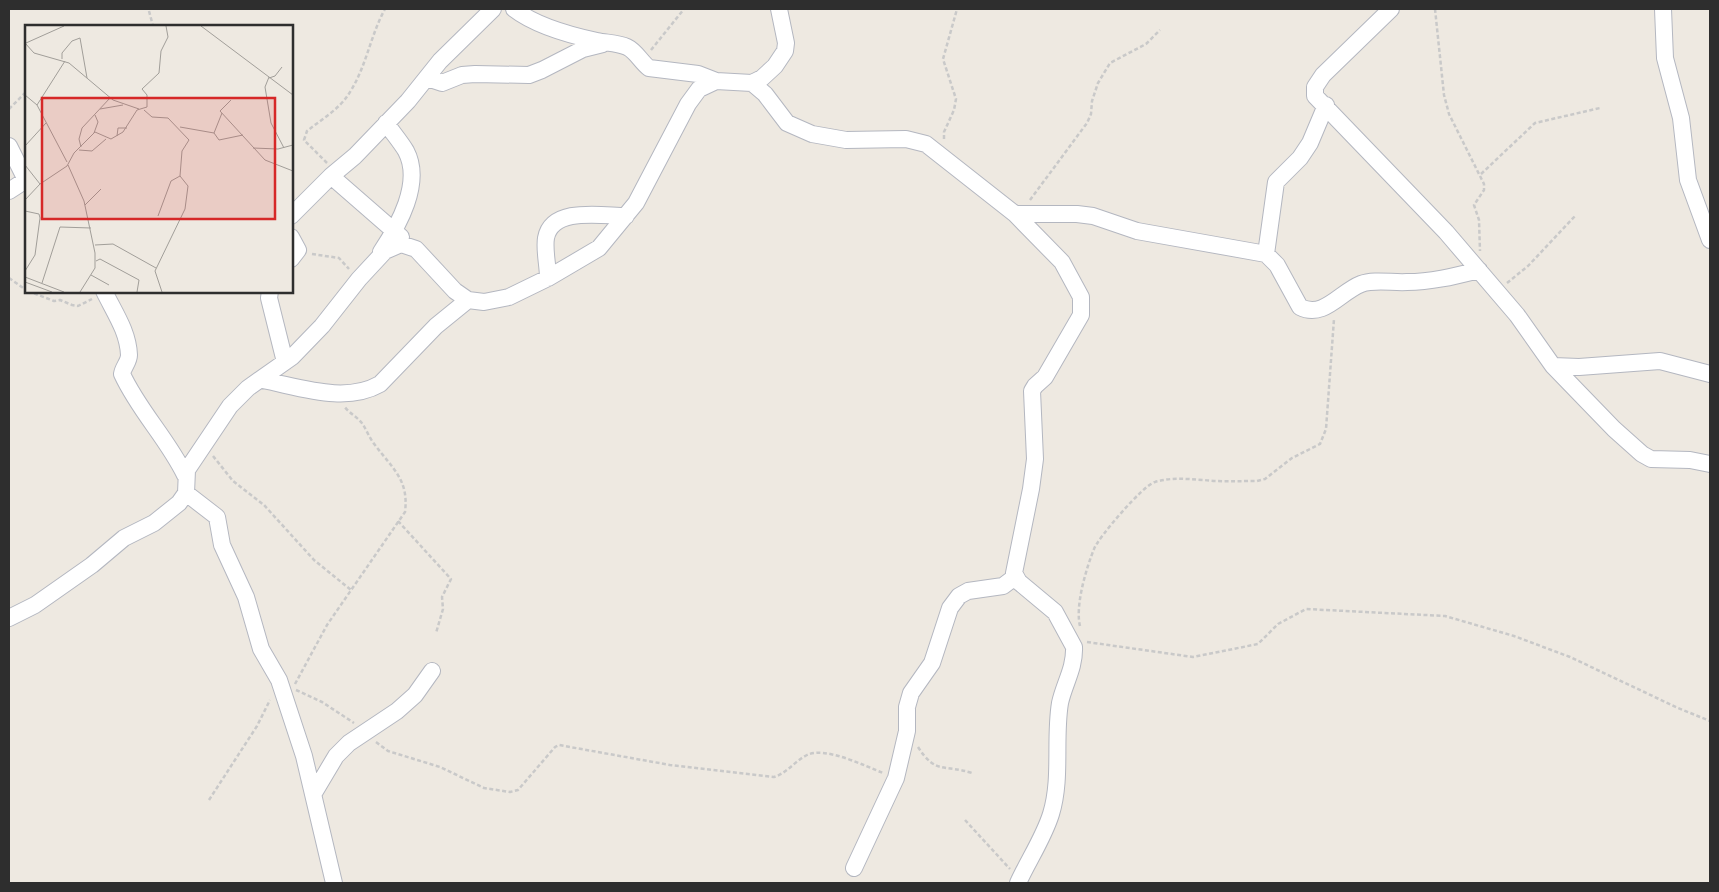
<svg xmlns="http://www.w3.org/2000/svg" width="1719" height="892" viewBox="0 0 1719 892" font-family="Arial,sans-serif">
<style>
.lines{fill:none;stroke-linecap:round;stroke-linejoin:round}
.minor-casing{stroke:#b4b7c0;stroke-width:18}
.path{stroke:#c9c9c9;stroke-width:2.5;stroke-dasharray:4 2.5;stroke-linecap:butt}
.minor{stroke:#fff;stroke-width:16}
.inset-road{fill:none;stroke:#a19e99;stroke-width:1}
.view{fill:#d62828;fill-opacity:0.15;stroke:#d62828;stroke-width:2.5}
.inset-edge{fill:none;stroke:#2e2e2e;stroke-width:2.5}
</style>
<rect width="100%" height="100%" fill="#eee9e1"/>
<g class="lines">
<defs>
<path id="minor" d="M 514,9 C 536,26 569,35 597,41 C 607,43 618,43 627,47 C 636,51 641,62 649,68 L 698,74 L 716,81
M 1391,9 L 1323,75 L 1315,87 L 1315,96 L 1446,232 L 1517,315 L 1553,366 L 1614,429 L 1642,454 L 1651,459 L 1690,460 L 1710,464
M 1663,9 L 1665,58 L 1681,118 L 1688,180 L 1710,240
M 427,78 L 442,83 L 462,75 L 475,74 L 529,75 L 542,70 L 583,49 L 603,44
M 752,83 L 765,94 L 787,123 L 812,134 L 846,140 L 906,139 L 926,144 L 1015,214 L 1062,262 L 1081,297 L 1081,315 L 1045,377 L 1035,386 L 1032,391 L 1035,459 L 1031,489 L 1014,573 L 1019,582 L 1055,612 L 1074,647 C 1075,668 1064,684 1060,703 C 1054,739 1062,778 1051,814 C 1044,837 1028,861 1018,883
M 9,146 L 26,180
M 331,176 L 401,237
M 9,191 L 26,180
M 1015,214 L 1077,214 L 1093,216 L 1137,231 L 1266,254 L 1277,265 L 1300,307 C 1324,319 1340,292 1361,284 C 1374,279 1393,283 1407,282 C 1432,282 1455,276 1479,270
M 291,216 L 331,176 L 355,156 L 408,101 L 440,61 L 493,9
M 291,237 L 298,250 L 291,259
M 381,252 C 398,226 423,183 406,151 C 400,141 392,132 386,123
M 1266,254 L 1276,182 L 1300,158 L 1310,143 L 1326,105
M 548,278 C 548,265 544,250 546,238 C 552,206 603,216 626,216
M 104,291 C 114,312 128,331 129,355 C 129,362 123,367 122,374 C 139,411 167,438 185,475
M 270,291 L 269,298 L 285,362
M 1553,366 L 1579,367 L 1660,361 L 1710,374
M 262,380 C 300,387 345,404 380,384 L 436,326 L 468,300
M 186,493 L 217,517 L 222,545 L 246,597 L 261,649 L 279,680 L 304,756 L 334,883
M 9,618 L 35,605 L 92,565 L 124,538 L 154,523 L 179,503 L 186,493 L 187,470 L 230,406 L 248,388 L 292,357 L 322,326 L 359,279 L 385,251 L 401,244 L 416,249 L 455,291 L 468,300 L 484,302 L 509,297 L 548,278 L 599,248 L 636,203 L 688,104 L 699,89 L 716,81 L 752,83 L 762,78 L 775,66 L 785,51 L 786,43 L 779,9
M 314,793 L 336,756 L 349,743 L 397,711 L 415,695 L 432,671
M 854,868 L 896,778 L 907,731 L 907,707 L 911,693 L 932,663 L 950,608 L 959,596 L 968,591 L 1003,586 L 1015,577"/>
</defs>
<!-- minor casing -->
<use href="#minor" class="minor-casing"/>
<!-- path -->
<path class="path" d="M 1435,9 L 1444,95 L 1449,114 L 1484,184 L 1484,190 L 1474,205 L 1479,220 L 1480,251
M 149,11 L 153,26
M 651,50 L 684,9
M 9,109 L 26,92
M 944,139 L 944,132 L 954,110 L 956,99 L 943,59 L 957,9
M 327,163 L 304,140 L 307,131 C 321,120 339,109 348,95 C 366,69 370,36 385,9
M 1481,174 L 1535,123 L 1600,108
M 1030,200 L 1087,123 L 1091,114 L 1092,101 L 1098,83 L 1110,63 L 1146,44 L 1160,30
M 312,254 L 339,258 L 349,269
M 9,278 L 26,290
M 1507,283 L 1528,266 L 1576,215
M 28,291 L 54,301 L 60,300 L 72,305 L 78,306 L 92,299
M 213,456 L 233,481 L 264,505 L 314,560 L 351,590
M 398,521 L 451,579 L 442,597 L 443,609 L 436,633
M 1080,626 C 1075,606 1086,569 1094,549 C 1098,538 1143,485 1155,482 C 1172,477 1186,479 1204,480 C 1221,482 1239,481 1257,481 L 1265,479 L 1292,458 L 1320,444 L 1326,429 L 1334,319
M 1087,642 L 1193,657 L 1258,644 L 1278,624 L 1306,609 L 1445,616 L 1514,636 L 1570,657 L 1678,708 L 1710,721
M 295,684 L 327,625 L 405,512 C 409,480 393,469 375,445 C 369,438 366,428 361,422 C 356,416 349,413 344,406
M 296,690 L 322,702 L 354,723
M 376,742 L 388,751 L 440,767 L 484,788 L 510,792 L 518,790 L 555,747 L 559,745 L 670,765 L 774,777 C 787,773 795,761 807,755 C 825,746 865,766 883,773
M 918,747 C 936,775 944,764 972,773
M 209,800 L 257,726 L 270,700
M 965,820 L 1010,869"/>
<!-- minor -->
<use href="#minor" class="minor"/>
</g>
<!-- overview -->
<g transform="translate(25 25)">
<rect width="268" height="268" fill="#eee9e1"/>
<path class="inset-road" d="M 176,1 L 268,70M 0,18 L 9,28 L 44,38 L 88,75 L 114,84M 1,18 L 39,1M 37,34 L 37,28 L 47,16 L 55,13 L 62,53M 244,52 L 240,62 L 246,98 L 259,123M 244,53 L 250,51 L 257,42M 0,70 L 12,80 L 42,137M 206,75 L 195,86 L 240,135 L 268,146M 12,80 L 40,36M 75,84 L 98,80M 119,85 L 127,92 L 143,93 L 164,115 L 157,126 L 155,151 L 163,161 L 160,184 L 130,246 L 137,267M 155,102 L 189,108 L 194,115 L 218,110M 69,108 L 73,97 L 70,90M 189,108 L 197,88M 92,111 L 93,103 L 102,103M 0,121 L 21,98M 56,122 L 54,114 L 57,103 L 85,73M 228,123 L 253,124 L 268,120M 54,125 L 67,126 L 81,114M 0,140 L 15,159M 43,140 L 59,176 L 70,228 L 70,243 L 55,267M 0,175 L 15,159 L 42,141 L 49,128 L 70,107 L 86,114 L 98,107 L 112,85 L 122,82 L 122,70 L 117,64 L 134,48 L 136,26 L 143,12 L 141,1M 60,180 L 76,164M 0,186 L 14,189 L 15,193 L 10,230 L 0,246M 133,191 L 146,156 L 155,151M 70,220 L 88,219 L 131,243M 71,236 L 75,234 L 114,255 L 112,267M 66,250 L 84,260M 0,252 L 39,267M 0,257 L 27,267M 17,258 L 35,202 L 66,203"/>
<path class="view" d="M 17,73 L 250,73 L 250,194 L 17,194 Z"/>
<rect width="268" height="268" class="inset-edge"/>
</g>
<!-- border -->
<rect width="1719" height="892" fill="none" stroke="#2e2e2e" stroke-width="20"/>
</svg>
